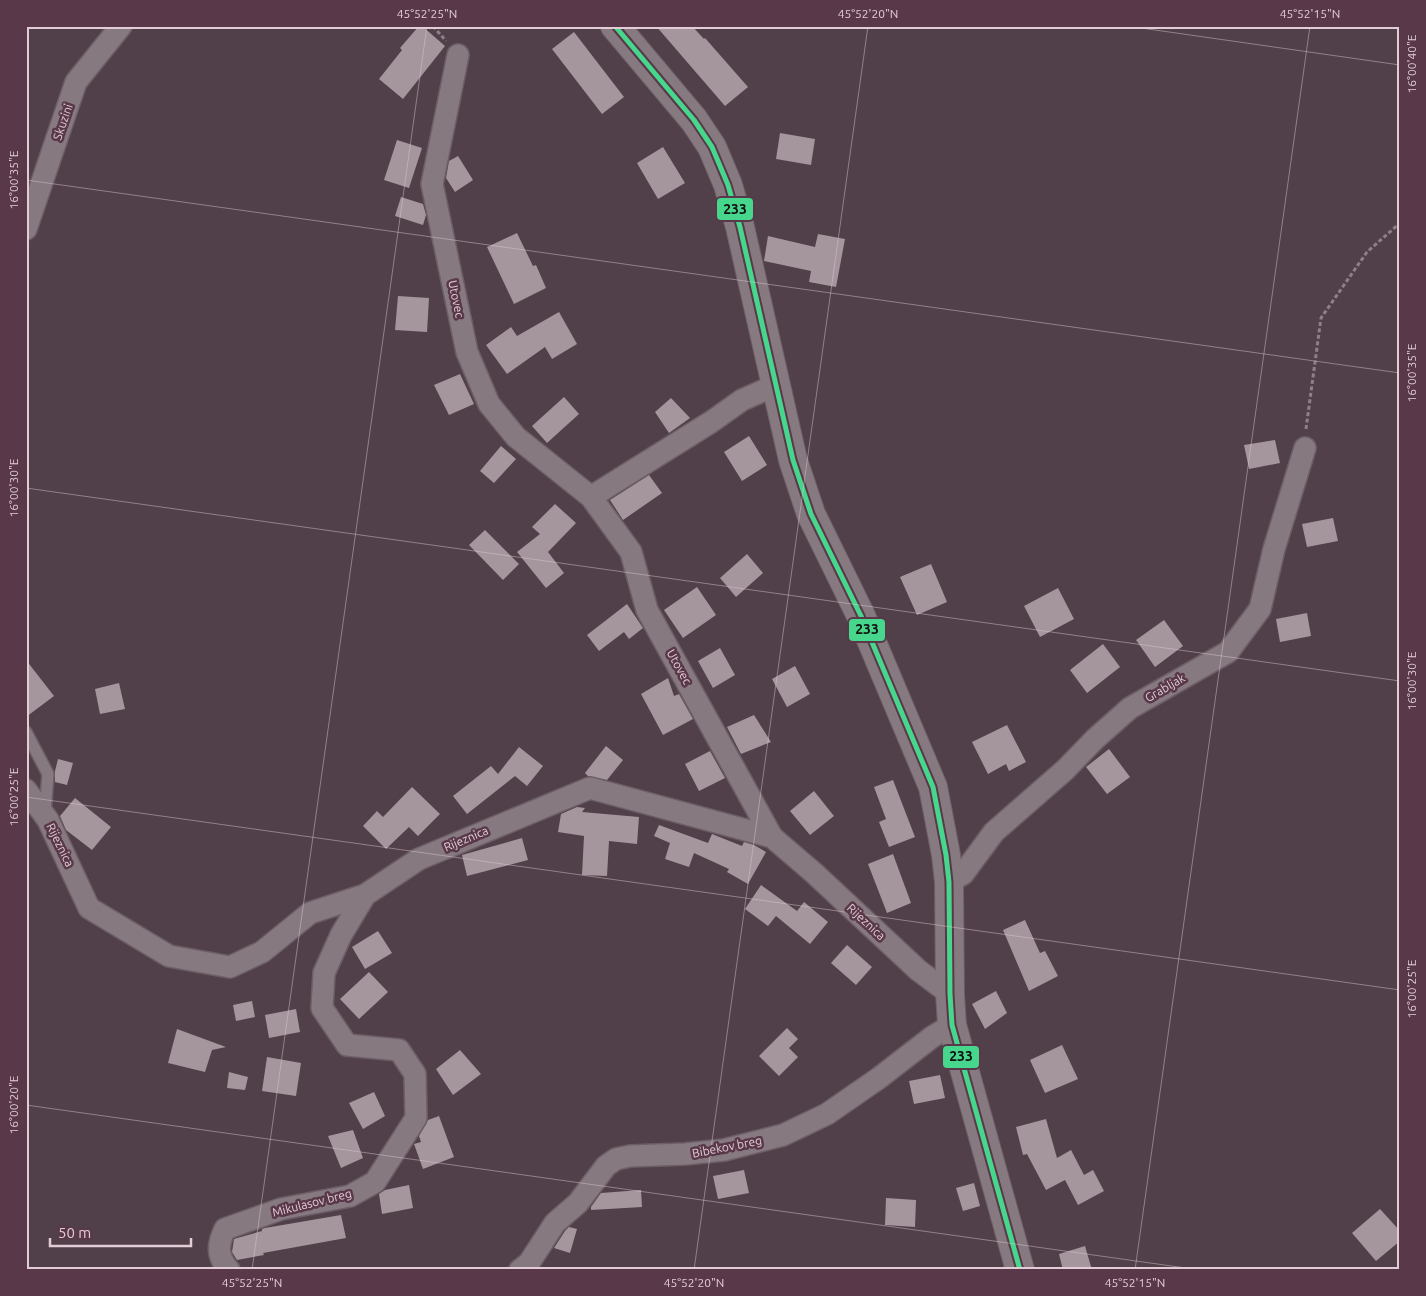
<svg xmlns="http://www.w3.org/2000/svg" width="1426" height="1296" viewBox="0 0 1426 1296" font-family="Ubuntu,sans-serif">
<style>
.building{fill:#a5959d}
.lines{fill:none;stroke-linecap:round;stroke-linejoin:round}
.service-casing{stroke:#6d5e66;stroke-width:14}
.minor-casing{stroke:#6d5e66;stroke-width:24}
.secondary-casing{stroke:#6d5e66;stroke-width:30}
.path{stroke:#8d8187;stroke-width:3;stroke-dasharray:4 2.5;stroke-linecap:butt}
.service{stroke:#877980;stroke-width:11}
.minor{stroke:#877980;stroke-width:21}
.secondary{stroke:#877980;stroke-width:28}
.bus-1-casing{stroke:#593849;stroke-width:9}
.bus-1{stroke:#46d78d;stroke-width:5}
.ticks{fill:none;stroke:#e2cdd7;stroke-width:1;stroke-opacity:0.45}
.labels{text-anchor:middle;stroke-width:5;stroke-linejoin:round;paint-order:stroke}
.street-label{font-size:12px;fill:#e2cdd7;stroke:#593849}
.line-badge{stroke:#593849;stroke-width:2}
.pale-badge-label{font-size:14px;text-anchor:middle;font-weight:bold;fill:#111}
.neatline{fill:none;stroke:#e2cdd7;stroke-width:2}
.ticks-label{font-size:12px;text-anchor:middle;fill:#e2cdd7}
</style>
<rect width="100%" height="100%" fill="#514049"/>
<!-- building -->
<path class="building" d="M 419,26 L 422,26 L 445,46 L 403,99 L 379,79 L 402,50 L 400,48 Z
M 656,26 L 692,26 L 704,39 L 705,38 L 748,87 L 725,106 Z
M 574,32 L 624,97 L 602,114 L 552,49 Z
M 780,133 L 815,139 L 811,165 L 776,159 Z
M 397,140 L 422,148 L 409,188 L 384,180 Z
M 663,147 L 685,183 L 658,199 L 637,163 Z
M 458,156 L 473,180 L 455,192 L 446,178 L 449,161 Z
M 401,197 L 423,204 L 426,215 L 423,225 L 395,216 Z
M 517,233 L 533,266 L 536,265 L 546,288 L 514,304 L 487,247 Z
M 818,234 L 845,239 L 836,287 L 809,282 L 811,271 L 764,261 L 768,236 L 815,247 Z
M 398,296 L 429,298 L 427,332 L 395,330 Z
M 559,312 L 577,344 L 552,359 L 545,347 L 507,374 L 486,345 L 511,327 L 517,336 Z
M 460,374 L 474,404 L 449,415 L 434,385 Z
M 564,397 L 579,414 L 547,443 L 532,426 Z
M 671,398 L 690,418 L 669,433 L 655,412 Z
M 749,436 L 767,465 L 742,481 L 724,452 Z
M 1275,440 L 1280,463 L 1249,469 L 1244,445 Z
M 501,446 L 516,459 L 494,483 L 480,471 Z
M 649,475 L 662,493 L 623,520 L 610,500 Z
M 555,504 L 576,523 L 548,552 L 564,573 L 546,588 L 517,552 L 540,534 L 532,527 Z
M 1333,518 L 1338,541 L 1307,547 L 1302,524 Z
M 485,530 L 519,564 L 503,580 L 469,545 Z
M 747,554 L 763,573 L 736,597 L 720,578 Z
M 931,564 L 947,602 L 917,615 L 900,577 Z
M 697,587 L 716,615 L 683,638 L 664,610 Z
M 1058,588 L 1074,619 L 1040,637 L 1024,606 Z
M 627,604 L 643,628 L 629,639 L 624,632 L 599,651 L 587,635 Z
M 1307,613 L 1311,636 L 1280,642 L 1276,619 Z
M 1164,620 L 1183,646 L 1155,667 L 1136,640 Z
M 1103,644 L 1120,667 L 1087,693 L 1070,670 Z
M 720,648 L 735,675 L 713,688 L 698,661 Z
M 26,660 L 54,696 L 26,717 Z
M 795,666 L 810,694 L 787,707 L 772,679 Z
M 668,678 L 674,696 L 679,694 L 693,719 L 663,735 L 641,694 Z
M 119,683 L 125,709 L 100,714 L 95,689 Z
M 754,715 L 771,742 L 741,754 L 727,727 Z
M 1007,725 L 1026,762 L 1009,771 L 1006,764 L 988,774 L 972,742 Z
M 606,746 L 623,760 L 607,780 L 588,776 L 585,773 Z
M 519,747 L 543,766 L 527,786 L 515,776 L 467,814 L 453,796 L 491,766 L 498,774 Z
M 1109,749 L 1130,777 L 1107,794 L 1086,767 Z
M 710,751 L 725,778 L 699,791 L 685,764 Z
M 58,759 L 73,763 L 67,785 L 55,782 L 55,771 Z
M 893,780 L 915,837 L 889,847 L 879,822 L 886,819 L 874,787 Z
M 412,787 L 440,814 L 418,836 L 409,827 L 386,849 L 363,826 L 377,811 L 383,817 Z
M 814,791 L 834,816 L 810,835 L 790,811 Z
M 75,798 L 111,827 L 92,850 L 66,830 L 60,816 Z
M 577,807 L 585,808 L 582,812 L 639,817 L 637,844 L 609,841 L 607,876 L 582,875 L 584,836 L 558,832 L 561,814 Z
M 659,825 L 708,843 L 712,834 L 742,846 L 744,842 L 754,845 L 766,852 L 748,884 L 727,872 L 729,869 L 694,853 L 689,867 L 665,859 L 670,843 L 654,836 Z
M 522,838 L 528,860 L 467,876 L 462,855 Z
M 893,854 L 911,903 L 887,913 L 868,864 Z
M 761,885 L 797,911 L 804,902 L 828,922 L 810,944 L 776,916 L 768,926 L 745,909 Z
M 1025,920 L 1040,953 L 1045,951 L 1058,976 L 1029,991 L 1003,930 Z
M 378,931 L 392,953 L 365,969 L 352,947 Z
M 847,945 L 872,967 L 856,985 L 831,963 Z
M 369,972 L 388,992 L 359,1019 L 340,999 Z
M 996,991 L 1007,1013 L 985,1029 L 972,1004 Z
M 252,1001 L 255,1017 L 236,1021 L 233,1005 Z
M 296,1009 L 300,1032 L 269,1038 L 265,1015 Z
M 787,1028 L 798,1039 L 789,1048 L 798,1057 L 779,1076 L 759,1056 Z
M 177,1029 L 226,1047 L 212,1050 L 205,1072 L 168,1063 Z
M 1062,1045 L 1078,1079 L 1045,1093 L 1030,1060 Z
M 460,1050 L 481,1074 L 453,1095 L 436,1069 Z
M 267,1057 L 301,1063 L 296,1096 L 262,1091 Z
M 229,1072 L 248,1077 L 245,1090 L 227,1088 Z
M 940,1075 L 945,1098 L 914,1104 L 909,1081 Z
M 374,1092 L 385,1116 L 363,1129 L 349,1103 Z
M 439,1116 L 454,1157 L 423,1169 L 414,1144 L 421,1142 L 419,1136 L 428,1120 Z
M 1046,1119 L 1057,1158 L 1071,1150 L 1084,1175 L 1093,1170 L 1104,1191 L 1078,1205 L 1065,1180 L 1046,1190 L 1027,1154 L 1023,1155 L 1016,1127 Z
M 353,1130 L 363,1158 L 341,1168 L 328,1136 Z
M 744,1170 L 749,1193 L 718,1199 L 713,1176 Z
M 974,1183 L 980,1206 L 963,1211 L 956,1188 Z
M 409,1185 L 413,1208 L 382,1214 L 379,1194 L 385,1190 Z
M 641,1190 L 642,1207 L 591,1210 L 591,1207 L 601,1193 Z
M 886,1198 L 916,1200 L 915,1227 L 885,1225 Z
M 1380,1209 L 1400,1231 L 1400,1241 L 1376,1261 L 1352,1233 Z
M 341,1215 L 346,1238 L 263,1253 L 264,1255 L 237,1260 L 232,1252 L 234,1239 L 262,1231 L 262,1229 L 265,1228 Z
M 569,1227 L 577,1229 L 570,1253 L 554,1248 L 565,1231 Z
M 1085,1246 L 1092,1270 L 1063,1270 L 1059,1254 Z"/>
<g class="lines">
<defs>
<path id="service" d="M 26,732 L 48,774 L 45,813"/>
<path id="minor" d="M 458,55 L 432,184 L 467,352 L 489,404 L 516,437 L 591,497 L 631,552 L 647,610 L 772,837
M 26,229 L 76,82 L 121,26
M 591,497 L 711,422 L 742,400 L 776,385
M 26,790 L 48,820 L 89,908 L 169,956 L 230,967 L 262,952 L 310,913 L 365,895 L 419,859 L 590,788 L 772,837 L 814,873 L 918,970 L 950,994
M 949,882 L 963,874 L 994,832 L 1065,770 L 1095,739 L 1130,708 L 1228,652 L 1260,609 L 1274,549 L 1305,448
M 229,1270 C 217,1257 217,1245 225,1229 L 281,1209 L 350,1196 L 375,1182 L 416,1118 L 415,1074 L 399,1050 L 347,1045 L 322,1008 L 324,973 L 341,935 L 365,895
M 520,1270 L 529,1263 L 555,1223 L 578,1203 L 606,1166 L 616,1159 L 630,1156 L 685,1154 L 724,1150 L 783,1135 L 827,1114 L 879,1078 L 932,1037 L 952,1025"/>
<path id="secondary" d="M 615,26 L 694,120 L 712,147 L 728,185 L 740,227 L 793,460 L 811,514 L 861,616 L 933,787 L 946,855 L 949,882 L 950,994 L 952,1025 L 1020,1270"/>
</defs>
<!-- service casing -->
<use href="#service" class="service-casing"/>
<!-- minor casing -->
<use href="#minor" class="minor-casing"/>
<!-- secondary casing -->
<use href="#secondary" class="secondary-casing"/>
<!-- path -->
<path class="path" d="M 433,26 L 446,41
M 1306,429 L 1321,318 L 1367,252 L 1400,223"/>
<!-- service -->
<use href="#service" class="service"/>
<!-- minor -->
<use href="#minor" class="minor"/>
<!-- secondary -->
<use href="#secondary" class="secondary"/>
<defs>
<path id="bus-1" d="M 615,26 L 694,120 L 712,147 L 728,185 L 740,227 L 793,460 L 811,514 L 861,616 L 933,787 L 946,855 L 949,882 L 950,994 L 952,1025 L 1020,1270"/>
</defs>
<!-- bus-1 casing -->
<use href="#bus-1" class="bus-1-casing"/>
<!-- bus-1 -->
<use href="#bus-1" class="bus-1"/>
</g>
<!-- ticks -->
<path class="ticks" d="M 1127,26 L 1400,65M 26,180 L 1400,373M 26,488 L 1400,681M 26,797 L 1400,990M 26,1105 L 1200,1270M 252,1270 L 427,26M 694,1270 L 868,26M 1135,1270 L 1310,26"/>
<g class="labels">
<!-- street labels -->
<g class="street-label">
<text transform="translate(63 122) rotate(-71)" y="4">Skuzini</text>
<text transform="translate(456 299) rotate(78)" y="4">Utovec</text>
<text transform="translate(679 667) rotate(61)" y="4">Utovec</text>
<text transform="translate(1165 688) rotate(-30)" y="4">Grabljak</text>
<text transform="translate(466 839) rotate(-23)" y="4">Rijeznica</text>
<text transform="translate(60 845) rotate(64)" y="4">Rijeznica</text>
<text transform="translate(866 922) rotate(43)" y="4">Rijeznica</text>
<text transform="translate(727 1147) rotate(-11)" y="4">Bibekov breg</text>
<text transform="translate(312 1203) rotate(-14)" y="4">Mikulasov breg</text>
</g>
</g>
<g class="line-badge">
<rect x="716" y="197" width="38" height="24" rx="5" fill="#46d78d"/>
<rect x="848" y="618" width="38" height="24" rx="5" fill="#46d78d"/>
<rect x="942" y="1045" width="38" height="24" rx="5" fill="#46d78d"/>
</g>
<g class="pale-badge-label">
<text x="735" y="214">233</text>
<text x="867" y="634">233</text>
<text x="961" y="1061">233</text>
</g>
<!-- border -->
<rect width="1426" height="1296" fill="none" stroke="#593849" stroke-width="55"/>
<!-- scale -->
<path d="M50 1238v8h141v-8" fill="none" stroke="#e2cdd7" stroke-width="2.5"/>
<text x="58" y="1238" font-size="15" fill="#e2cdd7" stroke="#593849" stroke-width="4" paint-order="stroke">50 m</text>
<rect x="28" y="28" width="1370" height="1240" class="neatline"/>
<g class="ticks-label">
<text x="427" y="18">45°52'25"N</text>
<text x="868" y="18">45°52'20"N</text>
<text x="1310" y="18">45°52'15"N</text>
<text transform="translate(1412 64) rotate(-90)" y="4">16°00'40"E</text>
<text transform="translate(14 180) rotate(-90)" y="4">16°00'35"E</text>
<text transform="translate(1412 373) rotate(-90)" y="4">16°00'35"E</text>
<text transform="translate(14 488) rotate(-90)" y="4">16°00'30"E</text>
<text transform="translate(1412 681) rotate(-90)" y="4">16°00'30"E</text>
<text transform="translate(14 797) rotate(-90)" y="4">16°00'25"E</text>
<text transform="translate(1412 989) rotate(-90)" y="4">16°00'25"E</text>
<text transform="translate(14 1105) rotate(-90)" y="4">16°00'20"E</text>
<text x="252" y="1287">45°52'25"N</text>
<text x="694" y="1287">45°52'20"N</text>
<text x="1135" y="1287">45°52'15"N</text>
</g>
</svg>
